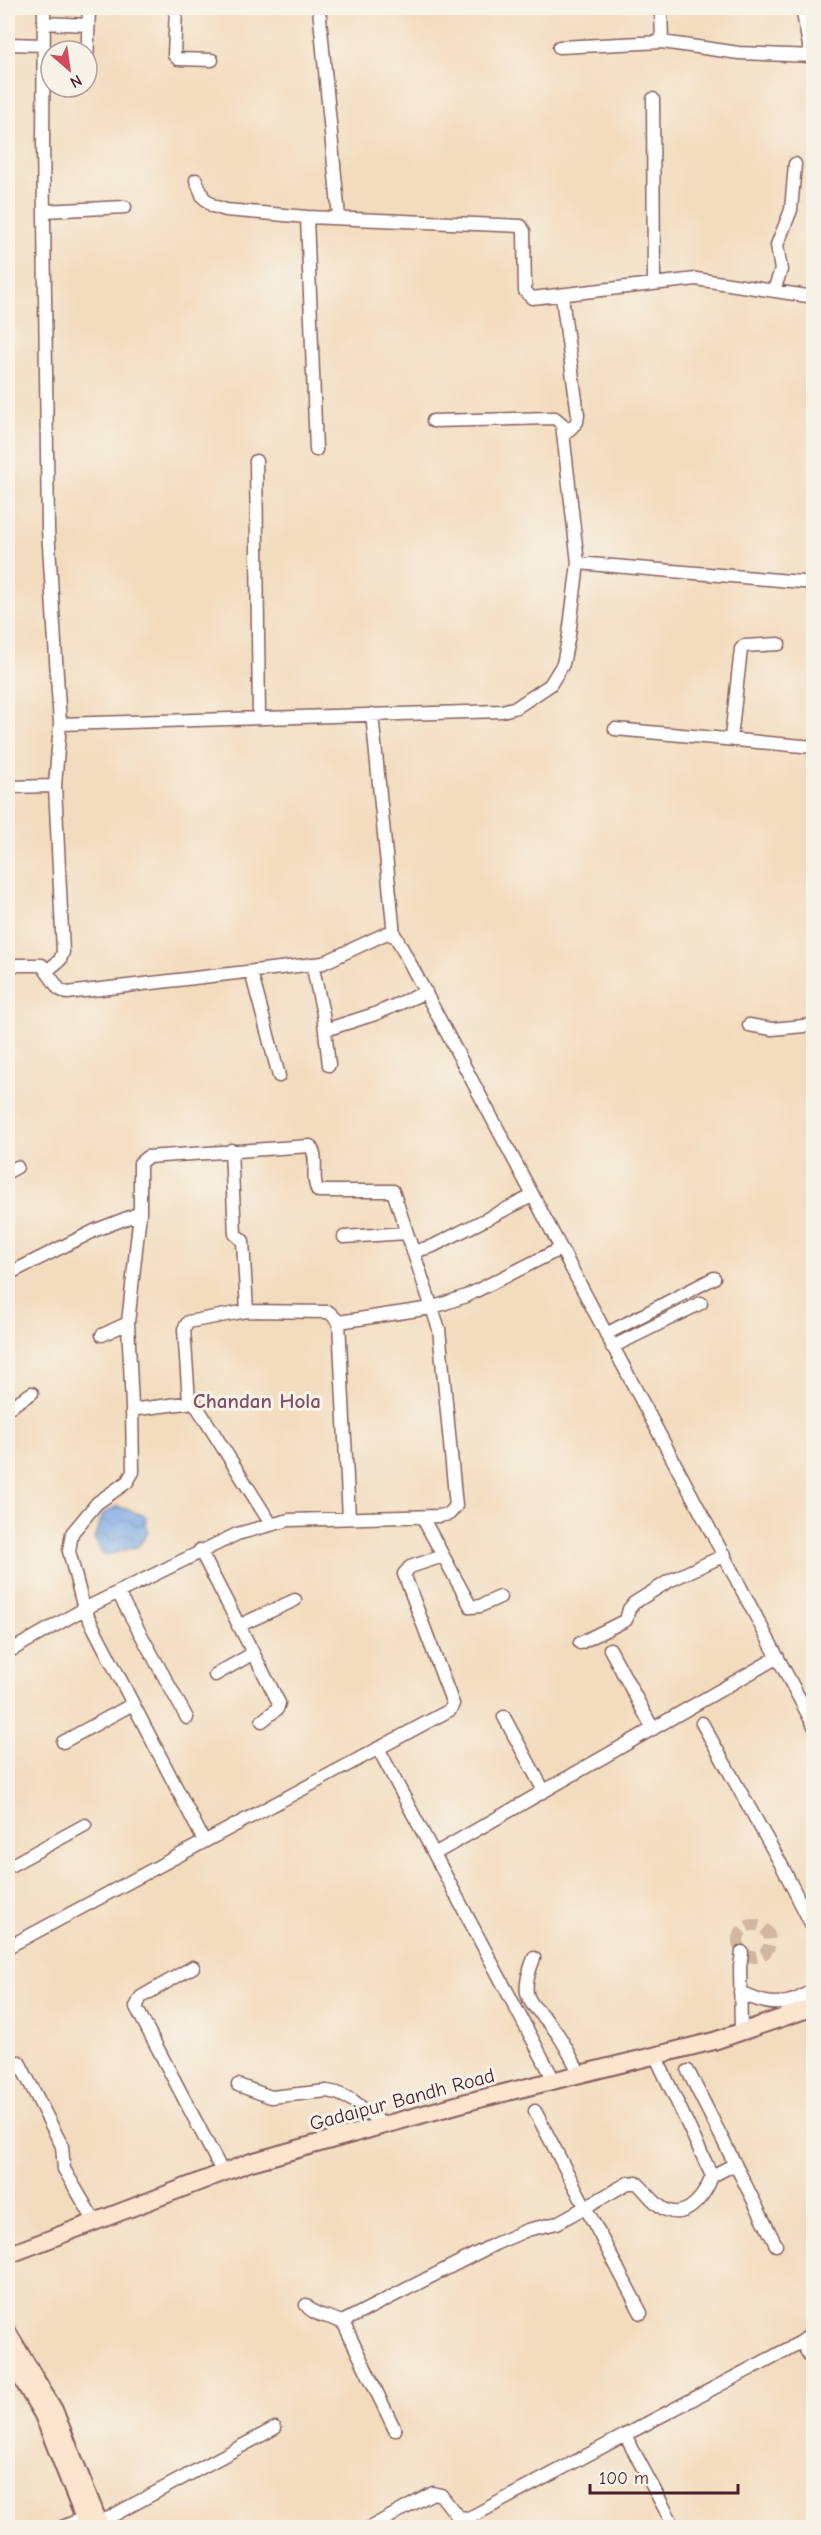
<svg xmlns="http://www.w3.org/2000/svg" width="821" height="2535" viewBox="0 0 821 2535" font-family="'Comic Neue',sans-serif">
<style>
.water{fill:url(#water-waves);stroke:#626488;stroke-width:1.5}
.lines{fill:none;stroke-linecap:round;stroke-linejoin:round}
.street-tunnel{stroke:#d1b6a1;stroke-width:12;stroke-dasharray:12 6;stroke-linecap:butt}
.street-casing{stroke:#85615e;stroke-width:15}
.secondary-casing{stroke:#85615e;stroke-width:20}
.street{stroke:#fff;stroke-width:12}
.secondary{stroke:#fbe5cf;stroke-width:16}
.labels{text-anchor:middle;stroke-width:6;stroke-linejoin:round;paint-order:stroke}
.street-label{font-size:20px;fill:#4a1f2b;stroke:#f7f3e8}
.neighbourhood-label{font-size:21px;font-weight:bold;fill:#835065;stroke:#f7f3e8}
</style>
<defs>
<pattern id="water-waves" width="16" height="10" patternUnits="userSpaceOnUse" patternTransform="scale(1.5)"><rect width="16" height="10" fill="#7baae5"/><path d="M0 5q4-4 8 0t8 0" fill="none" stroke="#678aba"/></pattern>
</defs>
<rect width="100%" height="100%" fill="#f7f3e8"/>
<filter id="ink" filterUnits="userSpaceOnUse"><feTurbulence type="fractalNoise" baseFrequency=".0167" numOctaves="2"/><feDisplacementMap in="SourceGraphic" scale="12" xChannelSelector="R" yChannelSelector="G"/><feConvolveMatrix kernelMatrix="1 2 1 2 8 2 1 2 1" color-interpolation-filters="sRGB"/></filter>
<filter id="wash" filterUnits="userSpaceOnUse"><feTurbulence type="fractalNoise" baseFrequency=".008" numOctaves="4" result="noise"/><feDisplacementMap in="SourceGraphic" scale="24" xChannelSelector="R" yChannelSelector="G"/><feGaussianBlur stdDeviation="1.35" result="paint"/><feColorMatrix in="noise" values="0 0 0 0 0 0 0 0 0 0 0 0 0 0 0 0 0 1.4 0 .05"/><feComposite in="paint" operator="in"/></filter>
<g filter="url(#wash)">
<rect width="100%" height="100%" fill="#f3dcbe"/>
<!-- water -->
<path class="water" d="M 117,1506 L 145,1516 L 148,1533 L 138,1546 L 104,1556 L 94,1538 L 103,1514 Z"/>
</g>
<g filter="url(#ink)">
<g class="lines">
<!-- street-tunnel -->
<path class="street-tunnel" d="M738 1941a16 16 0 1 1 32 0a16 16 0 1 1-32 0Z"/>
<defs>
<path id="street" d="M 44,8 L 43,140 L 48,529 L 60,724
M 176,8 L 174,55 L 178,59 L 212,60
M 319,8 L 339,217
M 661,8 L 662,42 L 739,53 L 814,56
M 802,8 L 811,56
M 43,23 L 88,25
M 8,44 L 44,45
M 559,47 L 662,42
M 87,66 L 89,8
M 653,99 L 654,283
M 196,180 L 203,197 L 213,206 L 226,210 L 307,217 L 521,226 L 524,231 L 525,291 L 532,298 L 696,279 L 814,297
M 44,211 L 125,207
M 307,217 L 316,450
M 774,290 L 781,270 L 777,245 L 791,210 L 795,164
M 562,297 L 578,415 L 577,422 L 564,435
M 256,461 L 259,717
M 578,563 L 814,583
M 372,714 L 394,935
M 615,729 L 814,747
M 731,738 L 741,649 L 744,646 L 779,644
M 8,787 L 55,786
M 312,964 L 323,1014 L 329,1065
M 8,965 L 42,965 L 59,989 L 67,993 L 323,963 L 387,933 L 396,937 L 814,1726
M 48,970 L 60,960 L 63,952 L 55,786 L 60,724 L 502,711 L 517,707 L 550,685 L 563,664 L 569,635 L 578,563 L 562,424 L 555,418 L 433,421
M 251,972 L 279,1076
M 749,1025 L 772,1029 L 814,1025
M 325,1030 L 375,1014 L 426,992
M 231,1150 L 235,1234 L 243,1241 L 247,1311
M 8,1172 L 17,1167
M 344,1237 L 407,1233
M 413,1252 L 433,1246 L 532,1196
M 8,1274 L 96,1230 L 140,1213 L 128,1323 L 132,1406 L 138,1409 L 194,1402 L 271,1524
M 339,1322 L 431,1308 L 466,1296 L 560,1249
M 606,1334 L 714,1278
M 102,1335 L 128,1323
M 612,1347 L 701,1303
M 189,1401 L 184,1329 L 188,1322 L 247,1311 L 329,1312 L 339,1322 L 349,1518
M 132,1406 L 133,1472 L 127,1482 L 97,1503 L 72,1533 L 69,1551 L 84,1609 L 204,1841
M 8,1408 L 32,1393
M 422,1517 L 471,1607 L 480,1606 L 500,1597
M 200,1550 L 279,1703 L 277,1709 L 262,1721
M 118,1593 L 187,1718
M 238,1626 L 295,1600
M 580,1643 L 626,1620 L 629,1609 L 634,1603 L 669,1581 L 725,1555
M 610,1649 L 653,1729
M 8,1652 L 84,1609 L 237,1534 L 289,1520 L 439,1516 L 449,1514 L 456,1506 L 439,1329 L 393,1191 L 318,1191 C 310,1178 320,1157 310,1146 L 147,1157 L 140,1163 L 140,1213
M 215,1675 L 252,1654
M 504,1717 L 544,1791
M 702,1723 L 782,1866 L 814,1930
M 63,1742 L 133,1704
M 378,1748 L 555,2082
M 436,1853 L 778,1657
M 8,1867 L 85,1825
M 8,1947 L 450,1710 L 453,1704 L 404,1574 L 410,1567 L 443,1556
M 534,1958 C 516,2004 533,2000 557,2033 C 566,2046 573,2061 580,2074
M 193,1967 L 141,1997 L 136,2007 L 223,2173
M 740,1992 C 765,2006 791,2009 814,1988
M 741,2032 L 740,1967 L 742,1952
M 19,2062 L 62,2146 L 64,2169 L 95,2222
M 688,2071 L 776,2245
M 238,2085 L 271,2097 L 327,2091 L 337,2093 L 352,2100 L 384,2125
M 535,2111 L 641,2313
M 712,2176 L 735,2164
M 306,2305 C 316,2318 332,2315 344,2324 L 395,2430
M 342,2322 L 495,2244 L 527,2230 L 557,2223 L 628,2183 L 637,2183 C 646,2191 655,2205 666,2210 C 689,2220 706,2193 712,2176 L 655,2055
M 801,2342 L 814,2332
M 625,2435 L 801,2342 L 814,2363
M 99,2523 L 275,2428
M 60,2528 L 84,2518
M 369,2528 L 433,2493 L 441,2495 L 458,2517 L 469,2518 L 625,2435 L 675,2528"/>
<path id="secondary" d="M 8,2255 L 251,2162 L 467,2102 L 714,2041 L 814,2007
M 8,2333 L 54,2410 L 101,2528
M 8,2355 L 43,2415 L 88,2528"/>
</defs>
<!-- street casing -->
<use href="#street" class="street-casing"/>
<!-- secondary casing -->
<use href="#secondary" class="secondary-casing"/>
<!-- street -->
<use href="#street" class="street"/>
<!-- secondary -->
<use href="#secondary" class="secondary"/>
</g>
</g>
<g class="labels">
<!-- street labels -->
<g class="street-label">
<text transform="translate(402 2099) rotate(-15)" y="7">Gadaipur Bandh Road</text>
</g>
<!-- neighbourhood labels -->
<g class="neighbourhood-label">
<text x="257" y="1408">Chandan Hola</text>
</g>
</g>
<!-- margin -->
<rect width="821" height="2535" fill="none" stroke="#f7f3e8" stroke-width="30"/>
<!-- north arrow -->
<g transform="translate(69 69) rotate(151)"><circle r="28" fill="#f7f3e8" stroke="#b29e9c" stroke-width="1.5"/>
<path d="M0-4.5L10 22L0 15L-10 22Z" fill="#d1495b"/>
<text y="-9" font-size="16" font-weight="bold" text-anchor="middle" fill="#4a1f2b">N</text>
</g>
<!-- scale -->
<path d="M590 2484v9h148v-9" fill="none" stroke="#4a1f2b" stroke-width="3"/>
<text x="599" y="2484" font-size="18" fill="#4a1f2b" stroke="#f7f3e8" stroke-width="4.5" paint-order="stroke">100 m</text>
</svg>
